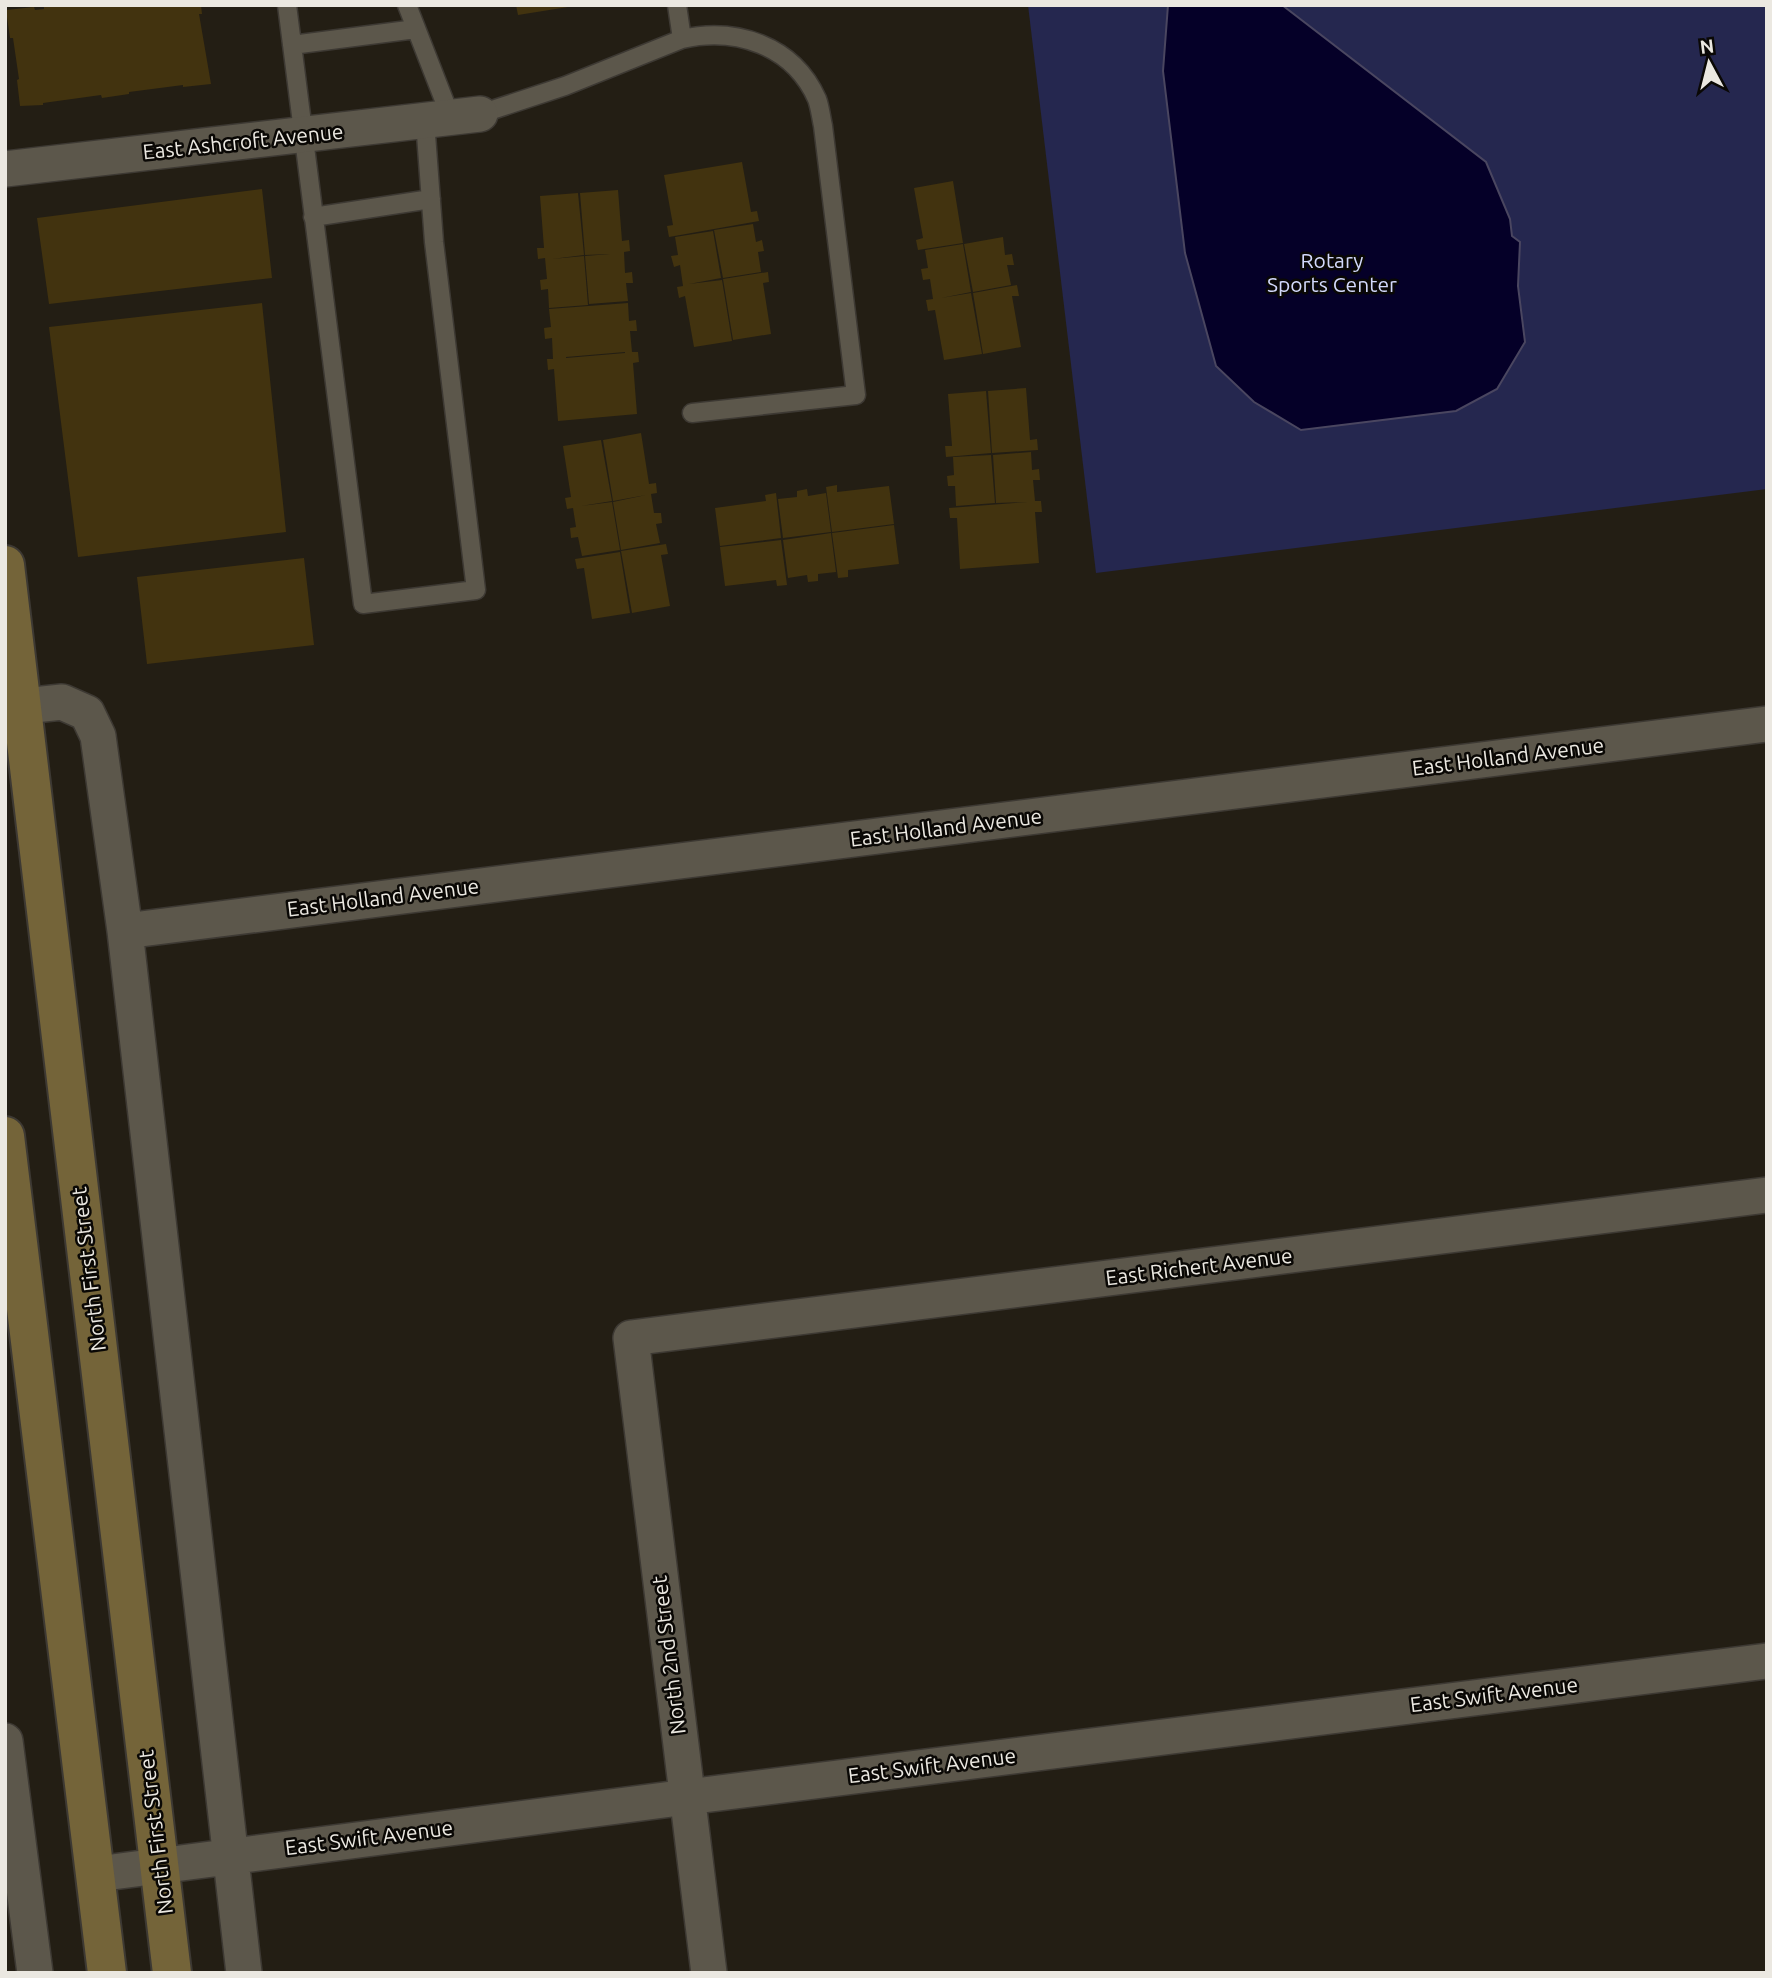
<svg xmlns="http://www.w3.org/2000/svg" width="1772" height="1978" viewBox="0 0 1772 1978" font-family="Ubuntu,sans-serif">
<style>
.green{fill:#25274f}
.water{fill:#050028;stroke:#4a4660;stroke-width:2}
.building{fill:#42330f;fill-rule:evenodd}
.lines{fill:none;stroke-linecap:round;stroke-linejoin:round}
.service-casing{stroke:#3d3933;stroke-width:21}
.minor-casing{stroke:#3d3933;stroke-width:38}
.secondary-casing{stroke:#3d3933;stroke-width:42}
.service{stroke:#5c574b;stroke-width:18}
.minor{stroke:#5c574b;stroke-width:35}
.secondary{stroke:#746439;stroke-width:38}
.labels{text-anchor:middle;stroke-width:5;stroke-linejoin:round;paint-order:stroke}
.street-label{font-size:21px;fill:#ebe8e1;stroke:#0a0805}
.park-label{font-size:21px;fill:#d3d9fc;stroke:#0a0805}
</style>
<rect width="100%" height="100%" fill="#231e14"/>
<!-- green -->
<path class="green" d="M 1028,5 L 1767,5 L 1767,489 L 1096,573 Z"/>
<!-- water -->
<path class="water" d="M 1168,5 L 1282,5 L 1486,162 L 1510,219 L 1512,236 L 1520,242 L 1518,286 L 1525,342 L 1497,389 L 1456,411 L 1301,430 L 1254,402 L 1216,366 L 1185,253 L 1163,71 Z"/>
<!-- building -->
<path class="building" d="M 44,5 L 201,5 L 202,14 L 199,14 L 211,84 L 183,87 L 183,85 L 129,92 L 129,94 L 102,98 L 101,95 L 43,103 L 43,105 L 20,106 L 17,80 L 19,79 L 13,38 L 10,38 L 6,10 L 34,7 L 35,10 L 44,9 Z
M 516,5 L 568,5 L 568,7 L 518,15 Z
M 742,162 L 751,212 L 757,211 L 759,221 L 669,237 L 667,226 L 673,225 L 664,175 Z
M 953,181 L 963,243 L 918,250 L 916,240 L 923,238 L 914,188 Z
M 262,189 L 272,278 L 49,304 L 37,218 Z
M 618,190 L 622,241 L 629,240 L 630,251 L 624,252 L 625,273 L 632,272 L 633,283 L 626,283 L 628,301 L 589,304 L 585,256 L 610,254 L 585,255 L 580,193 Z
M 578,193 L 584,255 L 552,259 L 584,256 L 588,305 L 549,308 L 548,289 L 541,290 L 540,280 L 547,279 L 545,258 L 538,259 L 537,248 L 544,248 L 540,196 Z
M 753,224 L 756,242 L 762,240 L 764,251 L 758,252 L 761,272 L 723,278 L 714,230 Z
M 713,231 L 721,278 L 689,284 L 722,280 L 732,341 L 694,347 L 685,296 L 679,298 L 677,287 L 683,286 L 680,265 L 674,267 L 671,256 L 678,255 L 675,237 Z
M 1003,237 L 1005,255 L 1012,254 L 1014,265 L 1007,265 L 1011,285 L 973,292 L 964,244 Z
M 963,244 L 971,292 L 941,298 L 971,293 L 982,354 L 944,360 L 935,310 L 928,311 L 926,300 L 933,299 L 930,279 L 923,280 L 921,269 L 928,268 L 925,250 Z
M 768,272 L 769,282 L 763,283 L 771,334 L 733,340 L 723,279 Z
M 1017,285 L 1019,296 L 1012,296 L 1021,347 L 983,354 L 973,293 Z
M 262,303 L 286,532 L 78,557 L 49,327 Z
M 628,303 L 629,321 L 636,320 L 637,331 L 630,331 L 632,352 L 638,352 L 639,362 L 633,363 L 637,414 L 558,421 L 554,369 L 548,370 L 547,359 L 553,359 L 552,338 L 545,339 L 544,328 L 551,327 L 549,309 ZM 625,352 L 625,353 L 566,358 L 566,357 Z
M 1026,388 L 1030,440 L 1037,439 L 1038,450 L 992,453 L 988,391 Z
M 986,391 L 991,453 L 946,457 L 945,446 L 952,446 L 948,394 Z
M 641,433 L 649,484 L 656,483 L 657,493 L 651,494 L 654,513 L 661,513 L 662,523 L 656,524 L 660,543 L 621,550 L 613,502 L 646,495 L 613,501 L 603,440 Z
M 601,440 L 612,501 L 581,506 L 612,502 L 620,550 L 582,556 L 578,537 L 571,538 L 570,528 L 576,527 L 573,508 L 567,509 L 565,498 L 571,497 L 563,446 Z
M 1031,452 L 1032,470 L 1039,469 L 1040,480 L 1033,480 L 1035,501 L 1041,501 L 1042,512 L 1035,512 L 1039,563 L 960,569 L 957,518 L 950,518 L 949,508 L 1028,502 L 996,503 L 993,455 Z
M 991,455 L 995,503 L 956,506 L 955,486 L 948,486 L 947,476 L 954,475 L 953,457 Z
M 837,485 L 837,492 L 889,486 L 894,524 L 832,532 L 826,487 Z
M 807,489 L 808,496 L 826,493 L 831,532 L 783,538 L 778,499 L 797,497 L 797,491 Z
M 776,493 L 781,538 L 720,546 L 715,508 L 766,501 L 765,495 Z
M 894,525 L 899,564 L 848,570 L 848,577 L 838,578 L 832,533 Z
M 831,533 L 836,572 L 818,574 L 818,581 L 808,582 L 807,575 L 788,578 L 783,540 Z
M 781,540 L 787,585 L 777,586 L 776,580 L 725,586 L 720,547 Z
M 666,544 L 668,554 L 661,555 L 670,606 L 632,613 L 621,551 Z
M 620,552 L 630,613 L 592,619 L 584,568 L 577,569 L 575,559 Z
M 304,558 L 314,645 L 147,664 L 137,577 Z"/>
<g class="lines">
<defs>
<path id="service" d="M 287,5 L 363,604 L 476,590 L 434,242 L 425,121
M 407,5 L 451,118
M 682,39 C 736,27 793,45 817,99 C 820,107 821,117 823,126 L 856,395 L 692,413
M 292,45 L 416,29
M 480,114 L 565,86 L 682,39 L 677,5
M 313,217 L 431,199"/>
<path id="minor" d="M 5,169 L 480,114
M 5,708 L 62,702 L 87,713 L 98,736 L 125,931 L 244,1973
M 125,931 L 1767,724
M 5,1741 L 35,1973
M 97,1874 L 687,1797 L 1767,1661
M 709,1973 L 631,1338 L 1767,1195"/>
<path id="secondary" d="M 5,565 L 172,1973
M 5,1136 L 107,1973"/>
</defs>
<!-- service casing -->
<use href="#service" class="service-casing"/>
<!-- minor casing -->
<use href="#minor" class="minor-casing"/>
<!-- secondary casing -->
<use href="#secondary" class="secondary-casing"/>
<!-- service -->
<use href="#service" class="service"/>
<!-- minor -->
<use href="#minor" class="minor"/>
<!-- secondary -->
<use href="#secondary" class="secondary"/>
</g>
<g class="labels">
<!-- street labels -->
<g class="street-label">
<text transform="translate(243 142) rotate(-6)" y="7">East Ashcroft Avenue</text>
<text transform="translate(1508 757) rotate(-7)" y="7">East Holland Avenue</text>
<text transform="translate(946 828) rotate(-7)" y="7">East Holland Avenue</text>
<text transform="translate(383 898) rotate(-7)" y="7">East Holland Avenue</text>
<text transform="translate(1199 1267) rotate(-7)" y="7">East Richert Avenue</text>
<text transform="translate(89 1269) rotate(-97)" y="7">North First Street</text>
<text transform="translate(669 1655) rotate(-97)" y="7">North 2nd Street</text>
<text transform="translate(1494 1695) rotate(-7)" y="7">East Swift Avenue</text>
<text transform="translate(932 1766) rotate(-7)" y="7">East Swift Avenue</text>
<text transform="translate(156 1832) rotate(-97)" y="7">North First Street</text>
<text transform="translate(369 1838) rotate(-7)" y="7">East Swift Avenue</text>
</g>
<!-- park labels -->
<g class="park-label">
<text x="1332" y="268">Rotary<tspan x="1332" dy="24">Sports Center</tspan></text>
</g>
</g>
<!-- border -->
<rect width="1772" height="1978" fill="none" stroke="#ebe8e1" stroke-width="14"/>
<!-- north arrow -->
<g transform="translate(1709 63) rotate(353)" stroke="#0a0805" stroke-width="5" paint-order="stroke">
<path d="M0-5L12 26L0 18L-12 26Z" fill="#ebe8e1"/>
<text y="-10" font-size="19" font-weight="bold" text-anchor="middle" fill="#ebe8e1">N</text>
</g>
</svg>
